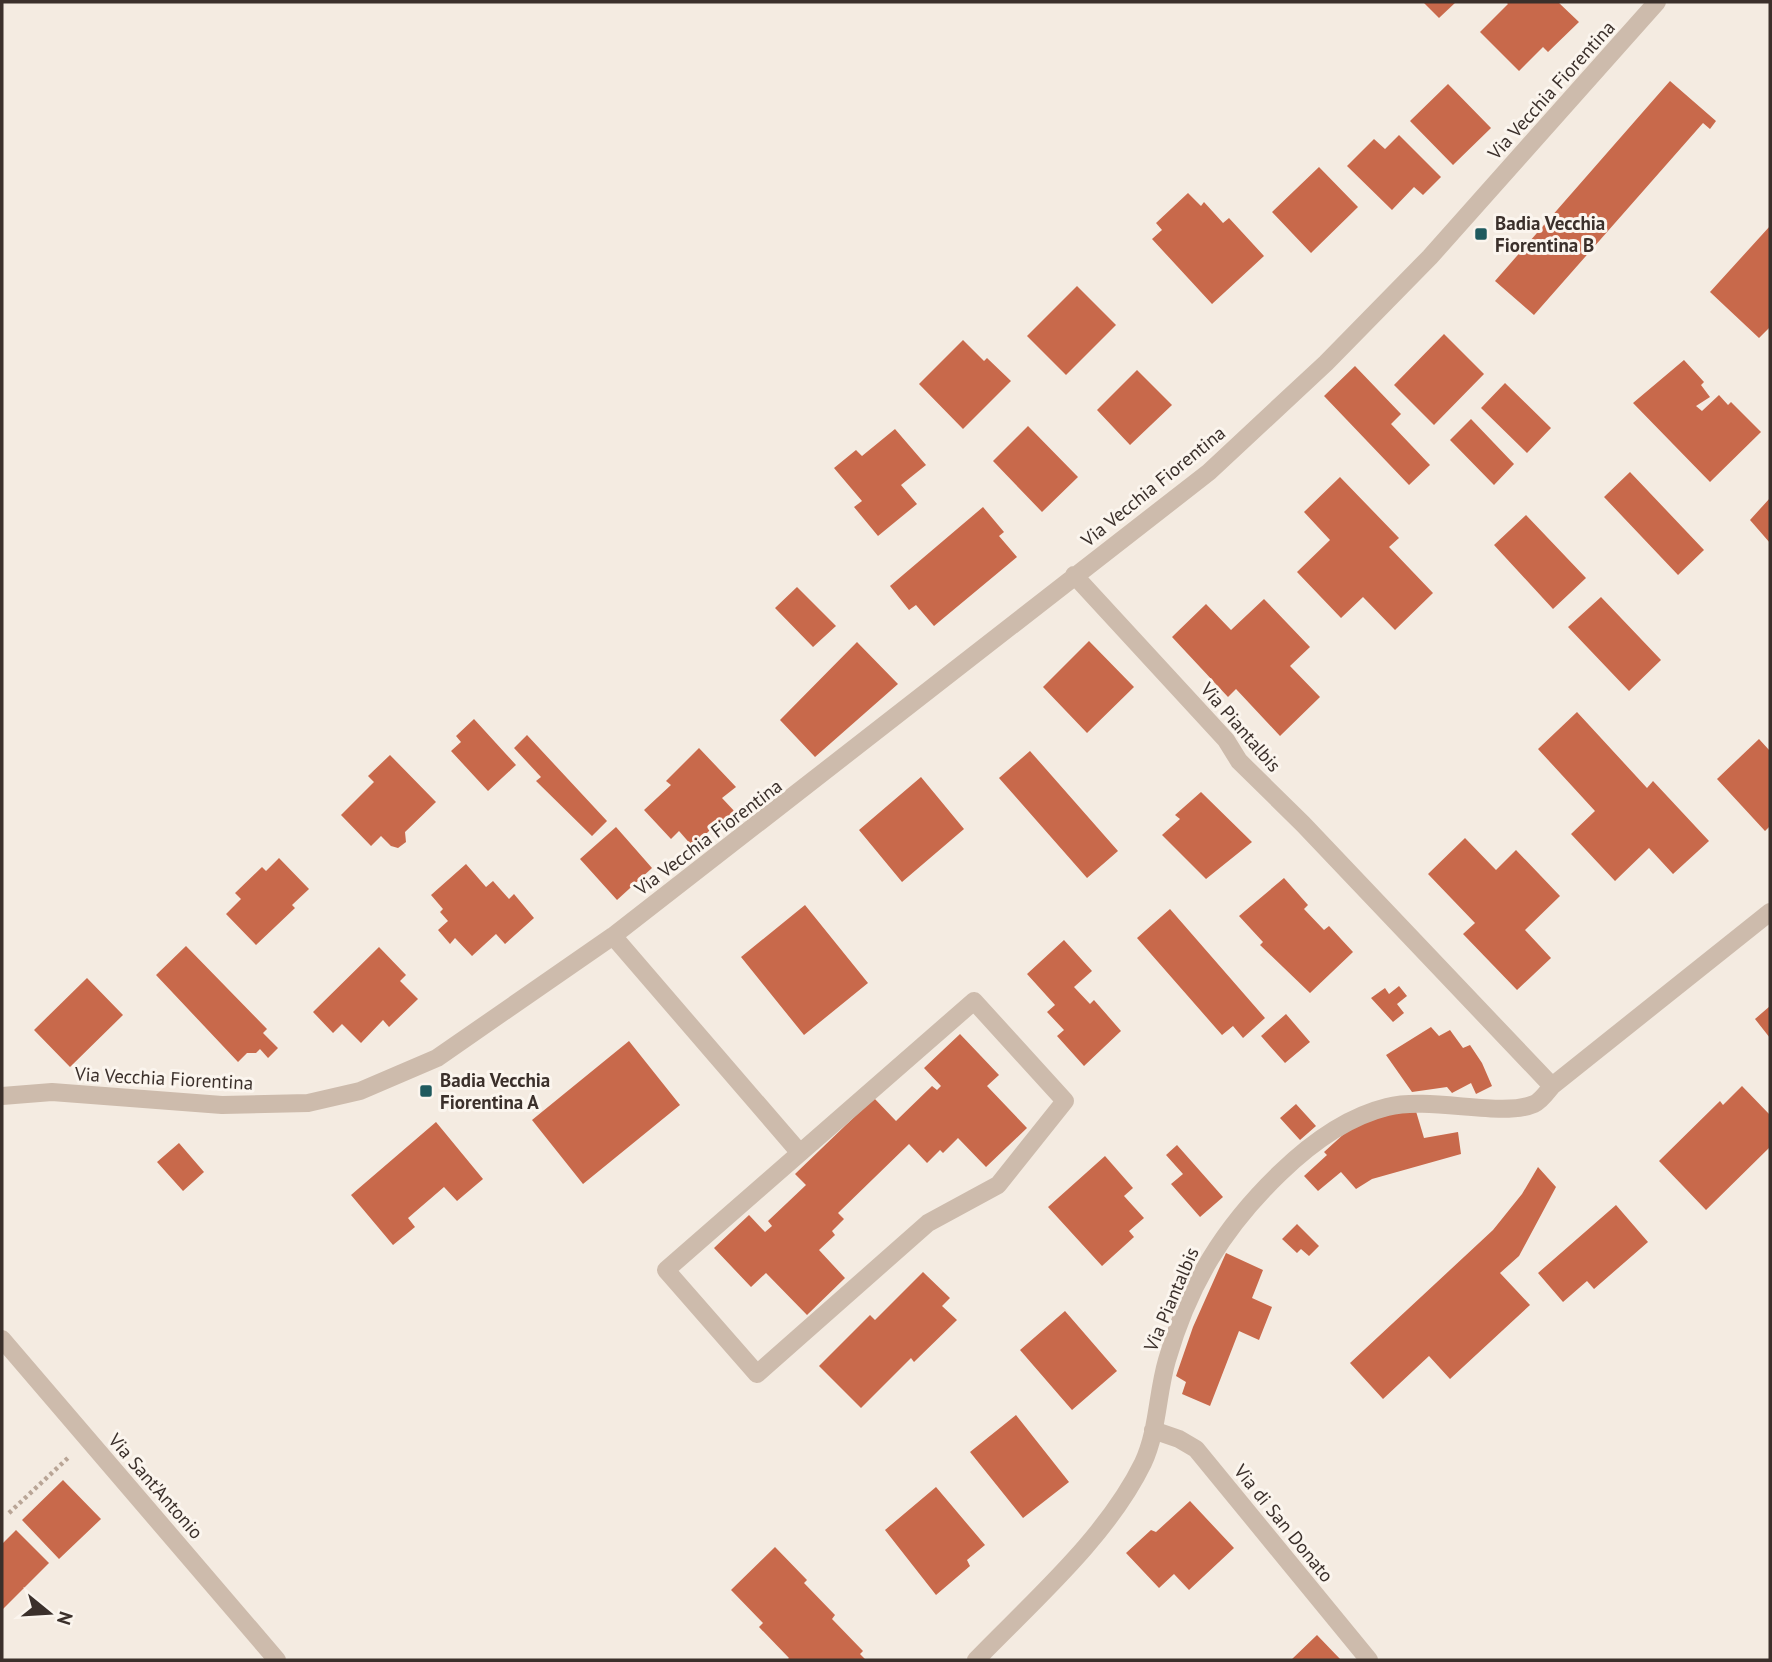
<svg xmlns="http://www.w3.org/2000/svg" width="1772" height="1662" viewBox="0 0 1772 1662" font-family="'PT Sans',sans-serif">
<style>
.building{fill:#c8694b}
.lines{fill:none;stroke-linecap:round;stroke-linejoin:round}
.path{stroke:#b9a596;stroke-width:4.5;stroke-dasharray:3.5 3.5;stroke-linecap:butt}
.minor{stroke:#cdbbac;stroke-width:18}
.poi-dot{fill:#1f5a5e;stroke:#fbf5ee;stroke-width:2.5}
.labels{text-anchor:middle;stroke-width:6;stroke-linejoin:round;paint-order:stroke}
.street-label{font-size:19px;fill:#3b302b;stroke:#fbf5ee}
.poi-label{font-size:19px;font-weight:bold;fill:#3b302b;stroke:#fbf5ee;text-anchor:start}
</style>
<rect width="100%" height="100%" fill="#f4ebe1"/>
<!-- building -->
<path class="building" d="M 1423,2 L 1456,2 L 1439,18 Z
M 1506,2 L 1558,2 L 1579,22 L 1548,52 L 1543,47 L 1519,71 L 1480,32 L 1508,4 Z
M 1670,81 L 1716,121 L 1710,129 L 1703,123 L 1534,315 L 1495,281 Z
M 1448,84 L 1491,128 L 1453,165 L 1410,121 Z
M 1399,135 L 1441,177 L 1423,195 L 1414,187 L 1392,210 L 1347,166 L 1374,139 L 1385,149 Z
M 1319,167 L 1358,207 L 1311,253 L 1272,212 Z
M 1188,193 L 1201,206 L 1204,202 L 1223,223 L 1229,218 L 1264,256 L 1212,304 L 1152,239 L 1162,230 L 1156,223 Z
M 1770,226 L 1770,327 L 1759,338 L 1710,292 Z
M 1077,286 L 1116,325 L 1066,375 L 1027,336 Z
M 1444,334 L 1484,374 L 1434,425 L 1394,385 Z
M 963,340 L 984,361 L 987,358 L 1011,381 L 963,429 L 919,384 Z
M 1684,360 L 1704,382 L 1701,385 L 1710,397 L 1696,406 L 1702,411 L 1719,395 L 1728,405 L 1731,402 L 1761,432 L 1710,482 L 1633,403 Z
M 1355,366 L 1401,414 L 1391,424 L 1430,465 L 1409,485 L 1324,396 Z
M 1137,370 L 1172,405 L 1130,445 L 1097,410 Z
M 1505,383 L 1551,428 L 1527,453 L 1481,408 Z
M 1471,419 L 1514,464 L 1494,485 L 1450,440 Z
M 1028,426 L 1078,477 L 1042,512 L 993,461 Z
M 895,429 L 926,465 L 901,485 L 917,504 L 878,536 L 854,507 L 862,501 L 834,468 L 856,450 L 862,456 Z
M 1630,472 L 1704,550 L 1678,575 L 1604,497 Z
M 1340,477 L 1399,538 L 1389,547 L 1433,593 L 1395,630 L 1363,597 L 1341,618 L 1297,572 L 1330,540 L 1304,512 Z
M 1770,498 L 1770,543 L 1750,520 Z
M 983,507 L 1004,532 L 999,536 L 1017,557 L 934,626 L 916,605 L 909,610 L 890,586 Z
M 1526,515 L 1586,578 L 1553,609 L 1494,545 Z
M 797,587 L 836,626 L 813,647 L 775,608 Z
M 1601,597 L 1661,660 L 1629,691 L 1568,627 Z
M 1264,599 L 1310,647 L 1290,666 L 1320,697 L 1280,736 L 1236,689 L 1228,697 L 1172,637 L 1206,604 L 1231,630 Z
M 1089,641 L 1134,687 L 1087,733 L 1043,687 Z
M 857,642 L 898,684 L 815,757 L 780,720 Z
M 1577,712 L 1647,788 L 1653,781 L 1709,841 L 1673,874 L 1649,848 L 1615,881 L 1571,834 L 1595,811 L 1538,749 Z
M 474,719 L 516,765 L 488,791 L 451,751 L 461,742 L 456,736 Z
M 527,735 L 607,821 L 592,836 L 536,781 L 541,777 L 514,748 Z
M 1759,739 L 1770,751 L 1770,826 L 1765,831 L 1717,779 Z
M 699,748 L 736,787 L 722,798 L 737,814 L 714,832 L 711,829 L 693,847 L 679,831 L 671,839 L 644,810 L 671,785 L 666,781 Z
M 1030,751 L 1118,851 L 1087,878 L 999,778 Z
M 390,755 L 436,802 L 405,832 L 406,842 L 398,848 L 391,846 L 381,836 L 371,846 L 341,815 L 374,782 L 368,776 Z
M 921,777 L 964,829 L 902,882 L 859,830 Z
M 1201,792 L 1252,842 L 1206,879 L 1162,835 L 1180,819 L 1175,815 Z
M 616,827 L 652,868 L 617,900 L 580,859 Z
M 1465,838 L 1496,870 L 1516,850 L 1560,896 L 1525,930 L 1551,958 L 1517,990 L 1463,934 L 1475,923 L 1428,874 Z
M 279,858 L 309,889 L 292,905 L 295,908 L 256,945 L 226,914 L 241,899 L 235,893 L 262,867 L 266,871 Z
M 466,864 L 486,887 L 493,881 L 509,899 L 514,894 L 534,918 L 505,944 L 496,934 L 472,956 L 455,938 L 450,944 L 438,930 L 448,921 L 440,912 L 443,909 L 431,895 Z
M 1284,878 L 1308,905 L 1304,909 L 1324,930 L 1329,926 L 1353,952 L 1310,993 L 1260,945 L 1263,942 L 1239,916 Z
M 805,905 L 868,983 L 804,1035 L 741,957 Z
M 1170,909 L 1265,1018 L 1243,1038 L 1233,1026 L 1222,1035 L 1137,938 Z
M 1064,940 L 1092,971 L 1074,987 L 1090,1004 L 1094,1000 L 1121,1031 L 1084,1066 L 1057,1036 L 1064,1030 L 1047,1012 L 1055,1005 L 1027,974 Z
M 186,946 L 267,1029 L 263,1033 L 278,1048 L 268,1058 L 260,1049 L 256,1053 L 247,1053 L 238,1062 L 156,975 Z
M 379,947 L 406,975 L 400,981 L 418,999 L 389,1027 L 383,1020 L 361,1043 L 342,1024 L 333,1033 L 313,1012 Z
M 87,978 L 123,1015 L 70,1067 L 34,1030 Z
M 1399,986 L 1407,996 L 1397,1004 L 1404,1013 L 1393,1022 L 1371,998 L 1385,988 L 1389,994 Z
M 1770,1006 L 1770,1038 L 1755,1019 Z
M 1286,1014 L 1310,1042 L 1285,1063 L 1261,1036 Z
M 1431,1027 L 1439,1036 L 1450,1030 L 1463,1048 L 1470,1045 L 1482,1063 L 1492,1086 L 1476,1094 L 1471,1083 L 1452,1093 L 1447,1087 L 1412,1092 L 1386,1055 Z
M 960,1034 L 999,1075 L 987,1086 L 1027,1128 L 986,1167 L 958,1138 L 943,1153 L 940,1150 L 927,1163 L 909,1144 L 838,1213 L 844,1219 L 832,1231 L 835,1235 L 819,1250 L 845,1278 L 807,1315 L 766,1273 L 751,1287 L 714,1248 L 749,1215 L 765,1232 L 772,1226 L 768,1221 L 806,1185 L 795,1174 L 874,1098 L 896,1121 L 932,1086 L 937,1090 L 941,1086 L 924,1068 Z
M 629,1041 L 680,1105 L 583,1184 L 532,1120 Z
M 1742,1086 L 1770,1115 L 1770,1147 L 1706,1210 L 1659,1161 L 1720,1101 L 1723,1105 Z
M 1296,1104 L 1316,1126 L 1300,1140 L 1280,1118 Z
M 1415,1108 L 1424,1138 L 1458,1132 L 1461,1154 L 1372,1179 L 1356,1189 L 1341,1172 L 1318,1191 L 1304,1176 L 1327,1155 L 1324,1152 L 1345,1133 L 1364,1122 Z
M 436,1122 L 483,1179 L 457,1201 L 444,1187 L 408,1218 L 415,1227 L 393,1245 L 351,1195 Z
M 179,1143 L 204,1172 L 183,1191 L 157,1162 Z
M 1177,1145 L 1223,1197 L 1200,1217 L 1171,1184 L 1183,1174 L 1166,1155 Z
M 1105,1156 L 1133,1188 L 1124,1196 L 1144,1218 L 1129,1231 L 1134,1237 L 1102,1266 L 1048,1207 Z
M 1538,1167 L 1556,1187 L 1519,1256 L 1500,1273 L 1530,1305 L 1450,1379 L 1429,1356 L 1383,1399 L 1350,1363 L 1493,1230 L 1522,1194 Z
M 1616,1205 L 1648,1242 L 1594,1289 L 1587,1281 L 1563,1302 L 1538,1273 Z
M 1297,1224 L 1319,1246 L 1309,1256 L 1301,1249 L 1297,1253 L 1282,1239 Z
M 1226,1253 L 1263,1270 L 1252,1298 L 1272,1307 L 1259,1340 L 1239,1331 L 1210,1406 L 1182,1394 L 1186,1382 L 1176,1376 L 1193,1327 Z
M 923,1272 L 950,1298 L 942,1306 L 957,1320 L 914,1362 L 911,1358 L 861,1408 L 819,1366 L 870,1315 L 875,1320 Z
M 1065,1311 L 1117,1371 L 1072,1410 L 1020,1350 Z
M 1016,1415 L 1069,1482 L 1023,1518 L 970,1452 Z
M 63,1480 L 101,1519 L 59,1559 L 22,1520 Z
M 936,1487 L 985,1545 L 967,1560 L 970,1566 L 936,1595 L 885,1530 Z
M 1190,1501 L 1234,1548 L 1189,1590 L 1174,1574 L 1159,1588 L 1126,1553 L 1151,1530 L 1156,1532 Z
M 16,1530 L 49,1563 L 2,1610 L 2,1544 Z
M 775,1547 L 807,1580 L 804,1583 L 835,1615 L 832,1619 L 863,1651 L 860,1654 L 866,1660 L 787,1660 L 789,1658 L 759,1627 L 763,1623 L 731,1590 Z
M 1317,1635 L 1341,1660 L 1291,1660 Z"/>
<g class="lines">
<!-- path -->
<path class="path" d="M 9,1513 L 70,1456"/>
<!-- minor -->
<path class="minor" d="M 1074,575 L 1226,740 L 1239,761 L 1303,824 L 1552,1086
M 613,936 L 800,1153
M 974,1001 L 1065,1101 L 998,1185 L 928,1223 L 757,1374 L 666,1270 Z
M 2,1096 L 52,1092 L 222,1105 L 308,1103 L 360,1091 L 437,1058 L 613,936 L 1209,472 L 1326,363 L 1430,257 L 1657,2
M 2,1339 L 277,1660
M 1153,1430 L 1179,1439 L 1196,1449 L 1369,1660
M 976,1660 C 1033,1601 1107,1537 1143,1463 C 1158,1431 1157,1394 1167,1360 C 1189,1284 1223,1228 1280,1173 C 1310,1144 1346,1117 1387,1107 C 1430,1096 1502,1118 1534,1104 C 1541,1101 1547,1092 1552,1086 L 1770,912"/>
</g>
<!-- markers -->
<g class="poi-dot">
<rect x="1474" y="227" width="14" height="14" rx="3.5"/>
<rect x="419" y="1084" width="14" height="14" rx="3.5"/>
</g>
<g class="labels">
<!-- street labels -->
<g class="street-label">
<text transform="translate(1551 90) rotate(-48)" y="7">Via Vecchia Fiorentina</text>
<text transform="translate(1153 486) rotate(-39)" y="7">Via Vecchia Fiorentina</text>
<text transform="translate(1241 727) rotate(49)" y="7">Via Piantalbis</text>
<text transform="translate(708 837) rotate(-37)" y="7">Via Vecchia Fiorentina</text>
<text transform="translate(164 1078) rotate(3)" y="7">Via Vecchia Fiorentina</text>
<text transform="translate(1171 1299) rotate(-67)" y="7">Via Piantalbis</text>
<text transform="translate(156 1486) rotate(49)" y="7">Via Sant'Antonio</text>
<text transform="translate(1284 1523) rotate(51)" y="7">Via di San Donato</text>
</g>
<!-- poi labels -->
<g class="poi-label">
<text x="1495" y="230">Badia Vecchia<tspan x="1495" dy="22">Fiorentina B</tspan></text>
<text x="440" y="1087">Badia Vecchia<tspan x="440" dy="22">Fiorentina A</tspan></text>
</g>
</g>
<!-- border -->
<rect width="1772" height="1662" fill="none" stroke="#3b302b" stroke-width="7"/>
<!-- north arrow -->
<g transform="translate(49 1613) rotate(108)" stroke="#fbf5ee" stroke-width="5" paint-order="stroke">
<path d="M0-5L12 26L0 18L-12 26Z" fill="#3b302b"/>
<text y="-10" font-size="19" font-weight="bold" text-anchor="middle" fill="#3b302b">N</text>
</g>
</svg>
